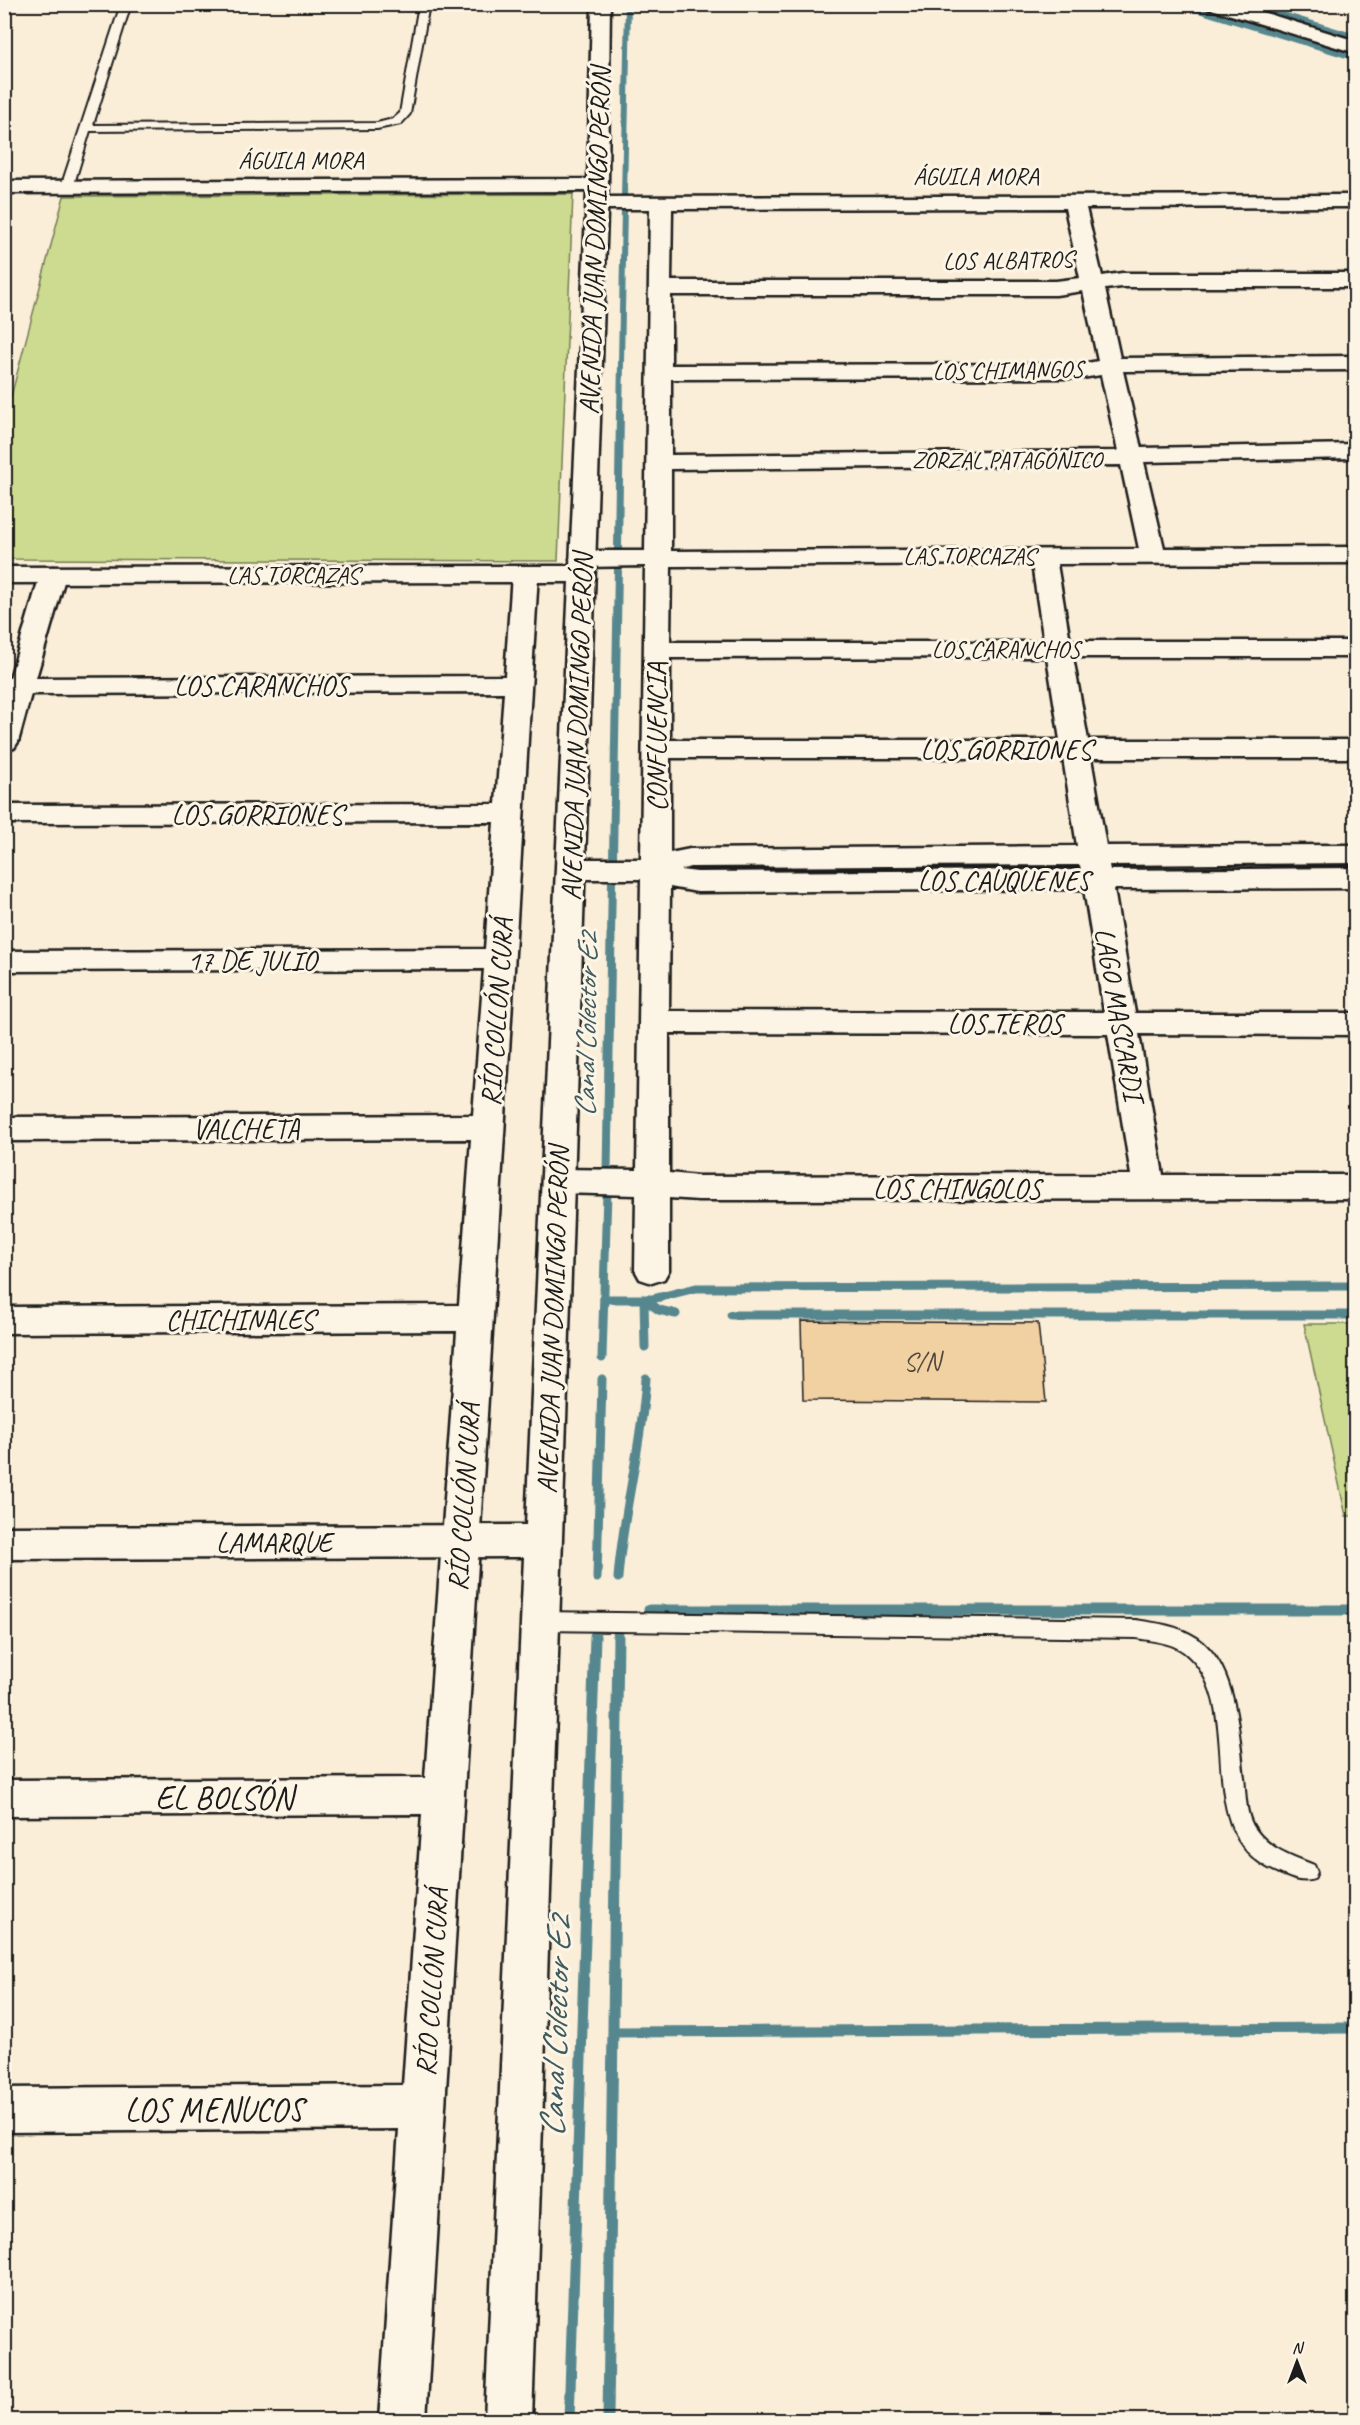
<svg xmlns="http://www.w3.org/2000/svg" width="1360" height="2425" viewBox="0 0 1360 2425" font-family="Caveat,sans-serif">
<style>
.green{fill:#ccdb8f;stroke:#747c56;stroke-width:1.5}
.lines{fill:none;stroke-linecap:round;stroke-linejoin:round}
.stream-far3{stroke:#57878f;stroke-width:6}
.stream-far2{stroke:#57878f;stroke-width:8}
.stream-far1{stroke:#57878f;stroke-width:9}
.stream{stroke:#57878f;stroke-width:11}
.building{fill:#f1d0a2;stroke:#1c1c1c;stroke-width:1.5}
.lane-casing{stroke:#1c1c1c;stroke-width:4}
.street-casing{stroke:#1c1c1c;stroke-width:5}
.secondary-casing{stroke:#1c1c1c;stroke-width:5}
.lane{fill:#fcf5e5;fill-rule:evenodd}
.street{fill:#fcf5e5;fill-rule:evenodd}
.secondary{fill:#fcf5e5;fill-rule:evenodd}
.labels{text-anchor:middle;stroke-width:6;stroke-linejoin:round;paint-order:stroke}
.far-street-label{font-size:24px;fill:#1c1c1c;stroke:#fcf5e5}
.number-label{font-size:26px;fill:#51493e}
.street-label{font-size:28px;fill:#1c1c1c;stroke:#fcf5e5}
.water-label{font-size:30px;font-style:italic;fill:#3f5b5f;stroke:#fcf5e5}
.near-street-label{font-size:33px;fill:#1c1c1c;stroke:#fcf5e5}
.near-water-label{font-size:36px;font-style:italic;fill:#3f5b5f;stroke:#fcf5e5}
</style>
<rect width="100%" height="100%" fill="#faeed8"/>
<filter id="ink" filterUnits="userSpaceOnUse"><feTurbulence type="fractalNoise" baseFrequency=".0167" numOctaves="2"/><feDisplacementMap in="SourceGraphic" scale="12" xChannelSelector="R" yChannelSelector="G"/><feConvolveMatrix kernelMatrix="1 2 1 2 8 2 1 2 1" color-interpolation-filters="sRGB"/></filter>
<g filter="url(#ink)">
<!-- green -->
<path class="green" d="M 573,194 L 558,561 L 5,559 L 5,419 L 64,196 Z
M 1304,1324 L 1355,1324 L 1355,1516 L 1346,1516 Z"/>
<g class="lines">
<!-- stream-far3 -->
<path class="stream-far3" d="M 1179,4 L 1356,58
M 1247,4 L 1356,37
M 624,197 L 628,4
M 620,414 L 624,208"/>
<!-- stream-far2 -->
<path class="stream-far2" d="M 618,549 L 620,412
M 613,859 L 618,568
M 611,935 L 612,880"/>
<!-- stream-far1 -->
<path class="stream-far1" d="M 607,1172 L 611,934
M 604,1299 L 652,1299 L 696,1288 L 1356,1286
M 644,1299 L 645,1347
M 644,1299 L 659,1310 L 676,1314
M 731,1315 L 1356,1315
M 602,1358 L 607,1192
M 597,1578 L 602,1379
M 618,1578 C 623,1511 642,1446 646,1378"/>
<!-- stream -->
<path class="stream" d="M 649,1610 L 1356,1610
M 613,2032 L 1356,2028
M 569,2420 L 595,1636
M 608,2420 L 618,1635"/>
</g>
<!-- building -->
<path class="building" d="M 801,1321 L 1038,1323 L 1046,1402 L 803,1400 Z"/>
<g class="lines">
<defs>
<path id="lane" d="M 121,4 L 131,4 L 93,125 L 377,123 L 393,119 L 400,113 L 419,4 L 429,4 L 410,114 L 401,124 L 377,129 L 90,131 L 73,187 L 67,190 L 63,189 L 61,187 Z
M 540,1612 L 1136,1620 C 1157,1623 1179,1626 1197,1638 C 1237,1665 1239,1734 1244,1777 C 1246,1794 1245,1816 1256,1830 C 1271,1850 1292,1856 1314,1865 L 1317,1872 L 1314,1879 C 1301,1884 1287,1876 1275,1871 C 1185,1831 1252,1707 1184,1652 C 1171,1642 1152,1641 1136,1638 L 540,1630 L 533,1627 L 530,1621 L 533,1615 Z"/>
<path id="street" d="M 1206,4 L 1236,4 L 1356,41 L 1356,53 L 1208,8 Z
M 1356,195 L 1356,207 L 1086,208 L 1102,276 L 1122,273 L 1356,273 L 1356,287 L 1122,287 L 1105,289 L 1120,358 L 1356,356 L 1356,370 L 1123,371 L 1141,448 L 1356,444 L 1356,458 L 1144,462 L 1164,548 L 1356,547 L 1356,563 L 1057,564 L 1070,641 L 1356,641 L 1356,657 L 1073,657 L 1088,740 L 1356,740 L 1356,758 L 1091,758 L 1106,846 L 1356,845 L 1356,863 L 1109,865 L 1110,870 L 1356,868 L 1356,888 L 1114,889 L 1135,1013 L 1356,1013 L 1356,1035 L 1139,1034 L 1163,1175 L 1356,1175 L 1356,1199 L 698,1200 L 669,1198 L 669,1270 L 664,1279 L 652,1283 L 640,1279 L 635,1270 L 636,1195 L 558,1193 L 546,1190 L 542,1181 L 546,1172 L 558,1169 L 637,1170 L 641,879 L 571,879 L 561,876 L 557,869 L 561,862 L 571,859 L 641,859 L 645,566 L 583,567 L 574,564 L 570,559 L 574,554 L 583,551 L 645,551 L 650,209 L 598,209 L 591,207 L 587,203 L 591,199 L 598,197 ZM 1065,208 L 1080,278 L 1056,281 L 671,281 L 672,209 ZM 1083,291 L 1098,361 L 1082,364 L 671,365 L 671,295 L 1056,295 ZM 1101,375 L 1118,451 L 671,455 L 671,379 L 1082,378 ZM 1121,465 L 1139,549 L 671,551 L 671,469 ZM 1032,564 L 1044,642 L 670,642 L 671,566 ZM 1047,657 L 1060,740 L 670,740 L 670,658 ZM 670,758 L 1063,758 L 1077,846 L 690,849 L 670,853 ZM 1080,865 L 1081,870 L 697,872 L 681,870 L 690,867 ZM 670,887 L 697,892 L 1084,889 L 1104,1012 L 669,1011 ZM 669,1033 L 1108,1034 L 1131,1175 L 698,1176 L 669,1173 Z
M 525,566 L 534,569 L 538,574 L 426,2420 L 379,2420 L 399,2129 L 4,2132 L 4,2088 L 403,2085 L 422,1814 L 4,1816 L 4,1780 L 425,1778 L 457,1331 L 4,1333 L 4,1307 L 459,1305 L 471,1139 L 4,1141 L 4,1117 L 473,1115 L 484,969 L 4,971 L 4,951 L 485,949 L 494,822 L 4,823 L 4,805 L 496,804 L 504,692 L 31,694 L 18,742 L 14,748 L 4,750 L 4,678 L 10,678 L 40,575 L 44,570 L 53,567 L 62,570 L 66,575 L 36,678 L 505,676 L 512,574 L 516,569 Z"/>
<path id="secondary" d="M 592,4 L 610,4 L 608,185 L 532,2420 L 485,2420 L 524,1557 L 4,1559 L 4,1527 L 526,1525 L 569,582 L 4,583 L 4,567 L 570,566 L 587,191 L 4,193 L 4,181 L 588,179 Z"/>
</defs>
<!-- lane casing -->
<use href="#lane" class="lane-casing"/>
<!-- street casing -->
<use href="#street" class="street-casing"/>
<!-- secondary casing -->
<use href="#secondary" class="secondary-casing"/>
<!-- lane -->
<use href="#lane" class="lane"/>
<!-- street -->
<use href="#street" class="street"/>
<!-- secondary -->
<use href="#secondary" class="secondary"/>
</g>
</g>
<g class="labels">
<!-- far-street labels -->
<g class="far-street-label">
<text x="301" y="168">ÁGUILA MORA</text>
<text x="976" y="184">ÁGUILA MORA</text>
<text transform="translate(1008 260) rotate(-1)" y="8">LOS ALBATROS</text>
<text transform="translate(1008 370) rotate(-1)" y="8">LOS CHIMANGOS</text>
<text x="1007" y="468">ZORZAL PATAGÓNICO</text>
<text x="969" y="564">LAS TORCAZAS</text>
<text x="293" y="583">LAS TORCAZAS</text>
<text x="1006" y="657">LOS CARANCHOS</text>
</g>
<!-- number labels -->
<g class="number-label">
<text x="922" y="1370">S/N</text>
</g>
<!-- street labels -->
<g class="street-label">
<text transform="translate(594 241) rotate(-88)" y="10">AVENIDA JUAN DOMINGO PERÓN</text>
<text x="261" y="695">LOS CARANCHOS</text>
<text transform="translate(576 727) rotate(-88)" y="10">AVENIDA JUAN DOMINGO PERÓN</text>
<text transform="translate(656 737) rotate(-90)" y="10">CONFLUENCIA</text>
<text x="1006" y="759">LOS GORRIONES</text>
<text x="257" y="824">LOS GORRIONES</text>
<text x="1004" y="890">LOS CAUQUENES</text>
<text x="252" y="970">17 DE JULIO</text>
<text transform="translate(496 1012) rotate(-86)" y="10">RÍO COLLÓN CURÁ</text>
<text transform="translate(1120 1014) rotate(80)" y="10">LAGO MASCARDI</text>
<text x="1005" y="1033">LOS TEROS</text>
<text x="246" y="1138">VALCHETA</text>
<text x="957" y="1198">LOS CHINGOLOS</text>
<text x="240" y="1329">CHICHINALES</text>
<text transform="translate(552 1320) rotate(-88)" y="10">AVENIDA JUAN DOMINGO PERÓN</text>
<text transform="translate(463 1497) rotate(-86)" y="10">RÍO COLLÓN CURÁ</text>
<text x="274" y="1552">LAMARQUE</text>
<text transform="translate(431 1982) rotate(-86)" y="10">RÍO COLLÓN CURÁ</text>
</g>
<!-- water labels -->
<g class="water-label">
<text transform="translate(586 1025) rotate(-89)" y="10">Canal Colector E2</text>
</g>
<!-- near-street labels -->
<g class="near-street-label">
<text x="224" y="1809">EL BOLSÓN</text>
<text x="214" y="2121">LOS MENUCOS</text>
</g>
<!-- near-water labels -->
<g class="near-water-label">
<text transform="translate(554 2027) rotate(-88)" y="13">Canal Colector E2</text>
</g>
</g>
<!-- margin -->
<rect width="1360" height="2425" fill="none" stroke="#fcf5e5" stroke-width="24"/>
<rect x="12" y="12" width="1336" height="2401" fill="none" stroke="#1c1c1c" stroke-width="2" filter="url(#ink)"/>
<!-- north arrow -->
<g transform="translate(1297 2362)" stroke="#fcf5e5" stroke-width="4.5" paint-order="stroke">
<path d="M0-4.5L10 22L0 15L-10 22Z" fill="#1c1c1c"/>
<text y="-9" font-size="16" font-weight="bold" text-anchor="middle" fill="#1c1c1c">N</text>
</g>
</svg>
